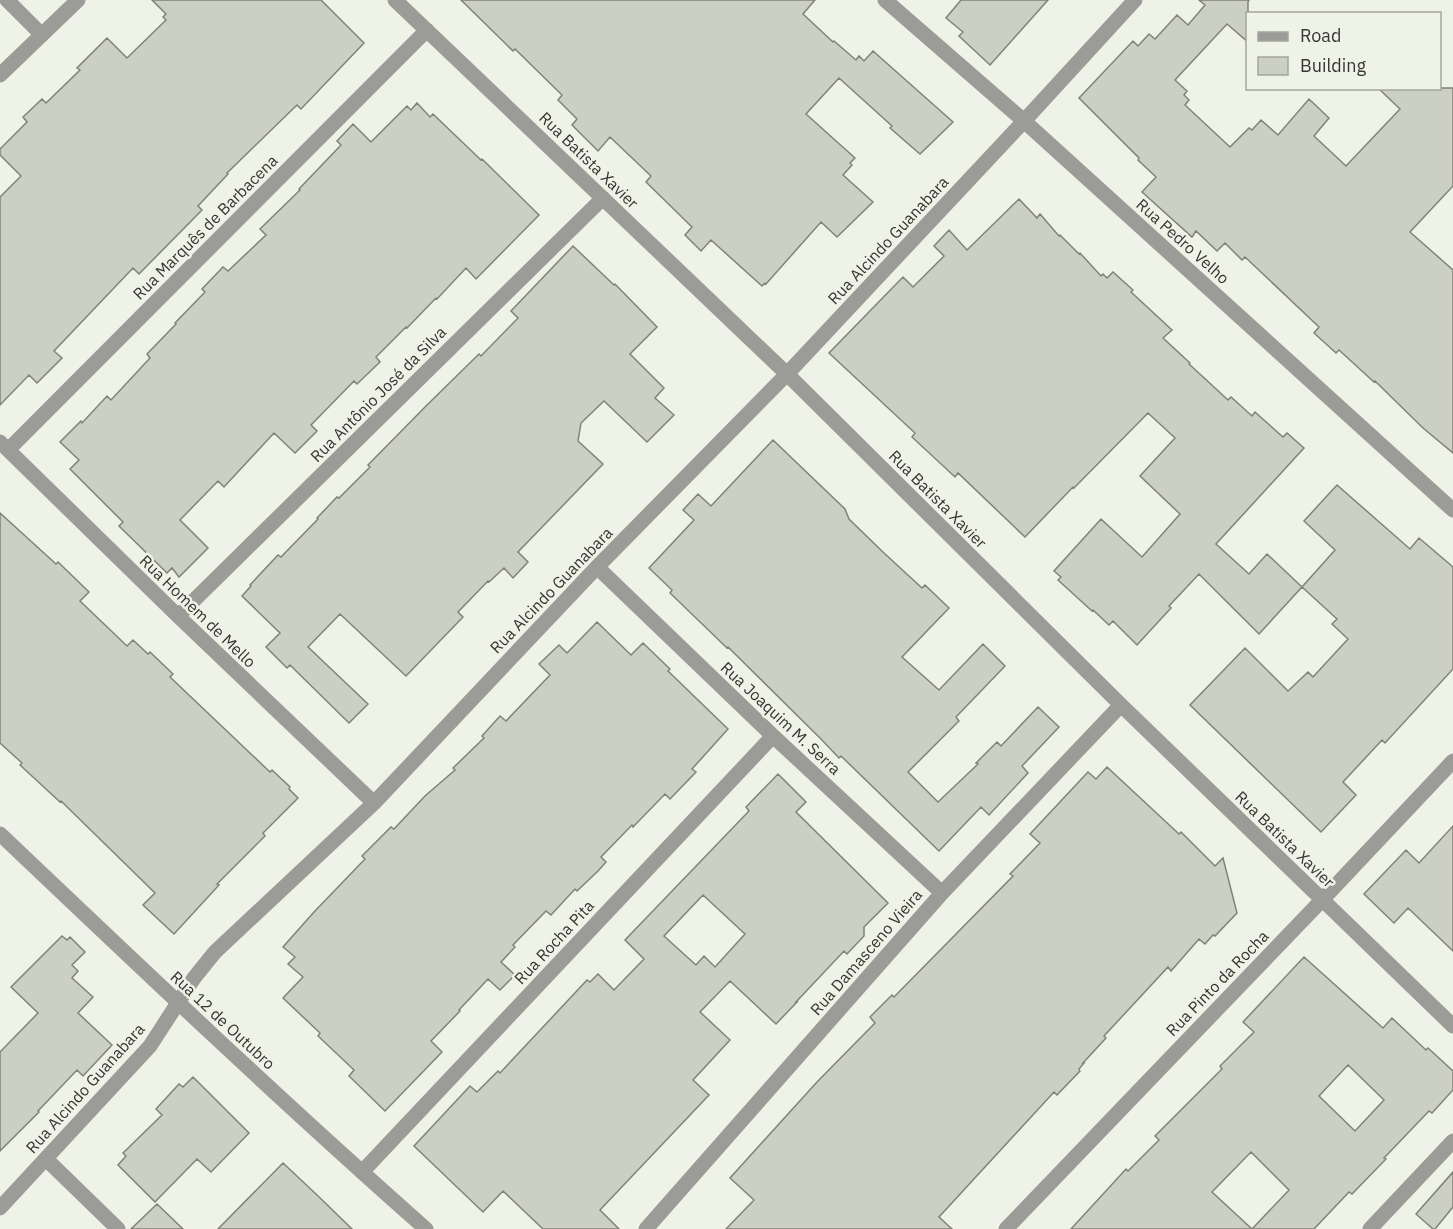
<svg xmlns="http://www.w3.org/2000/svg" width="1453" height="1229" viewBox="0 0 1453 1229" font-family="'IBM Plex Sans',sans-serif">
<style>
.building{fill:#cccfc4;stroke:#808379;stroke-width:1.5;fill-rule:evenodd}
.lines{fill:none;stroke-linecap:round;stroke-linejoin:round}
.minor{stroke:#9b9c98;stroke-width:15}
.tertiary{stroke:#9b9c98;stroke-width:15}
.labels{text-anchor:middle;stroke-width:5;stroke-linejoin:round;paint-order:stroke}
.street-label{font-size:16px;fill:#353632;stroke:#eff2e6}
</style>
<rect width="100%" height="100%" fill="#eff2e6"/>
<!-- building -->
<path class="building" d="M 152,0 L 321,0 L 364,43 L 301,109 L 297,105 L 227,173 L 228,174 L 198,206 L 202,210 L 139,274 L 133,268 L 54,351 L 62,358 L 37,383 L 29,375 L 0,405 L 0,197 L 21,176 L 0,155 L 0,149 L 27,122 L 23,117 L 42,99 L 46,103 L 80,70 L 77,68 L 107,38 L 127,58 L 166,20 L 163,17 L 166,14 Z
M 461,0 L 815,0 L 803,14 L 833,42 L 834,41 L 856,60 L 859,56 L 864,61 L 873,51 L 953,122 L 920,154 L 890,128 L 892,126 L 839,78 L 806,114 L 855,158 L 850,163 L 852,165 L 843,175 L 873,202 L 837,237 L 821,222 L 766,284 L 765,283 L 762,286 L 711,240 L 701,251 L 685,235 L 692,227 L 646,182 L 651,176 L 610,137 L 598,151 L 572,125 L 577,119 L 558,100 L 562,95 L 515,49 L 513,51 Z
M 961,0 L 1048,0 L 990,65 L 959,36 L 963,32 L 946,18 Z
M 1199,0 L 1249,0 L 1248,2 L 1248,42 L 1227,24 L 1175,80 L 1187,91 L 1184,95 L 1189,100 L 1185,105 L 1230,147 L 1249,128 L 1252,130 L 1261,120 L 1278,135 L 1309,99 L 1329,118 L 1314,136 L 1346,166 L 1400,109 L 1378,88 L 1453,88 L 1453,186 L 1410,232 L 1453,270 L 1453,453 L 1423,428 L 1375,381 L 1374,382 L 1339,350 L 1336,353 L 1314,333 L 1319,327 L 1245,257 L 1242,260 L 1225,243 L 1217,251 L 1196,231 L 1192,237 L 1142,192 L 1156,177 L 1138,160 L 1139,158 L 1079,98 L 1133,41 L 1138,46 L 1149,34 L 1155,39 L 1177,15 L 1188,25 L 1205,5 Z
M 417,103 L 430,117 L 433,114 L 481,160 L 482,159 L 539,215 L 476,279 L 466,268 L 437,299 L 436,298 L 407,328 L 406,327 L 376,357 L 380,362 L 357,384 L 354,381 L 311,425 L 317,431 L 295,453 L 274,433 L 224,487 L 218,481 L 180,520 L 208,548 L 179,577 L 172,568 L 167,573 L 119,526 L 123,522 L 70,469 L 79,460 L 60,442 L 81,421 L 82,423 L 107,396 L 111,400 L 150,358 L 147,354 L 176,324 L 175,323 L 205,292 L 202,289 L 223,267 L 228,271 L 266,235 L 260,229 L 300,190 L 299,189 L 341,145 L 337,141 L 353,124 L 371,142 L 407,106 L 411,110 Z
M 1019,199 L 1037,218 L 1040,214 L 1059,236 L 1060,235 L 1079,254 L 1080,253 L 1101,276 L 1103,274 L 1107,278 L 1113,272 L 1133,290 L 1131,292 L 1172,330 L 1163,338 L 1190,363 L 1189,364 L 1228,400 L 1231,397 L 1252,416 L 1255,412 L 1283,437 L 1287,433 L 1304,448 L 1216,544 L 1249,574 L 1267,554 L 1302,587 L 1259,634 L 1199,574 L 1169,606 L 1171,608 L 1137,645 L 1113,621 L 1109,625 L 1093,610 L 1092,611 L 1058,580 L 1061,577 L 1054,571 L 1101,519 L 1142,557 L 1180,514 L 1140,476 L 1175,438 L 1148,413 L 1074,488 L 1073,487 L 1025,537 L 958,473 L 955,477 L 912,437 L 915,433 L 829,353 L 903,277 L 913,287 L 944,256 L 934,246 L 949,230 L 967,250 Z
M 573,246 L 614,285 L 615,284 L 657,327 L 630,354 L 664,388 L 655,398 L 674,415 L 647,442 L 604,401 L 581,423 L 578,441 L 603,464 L 518,552 L 528,562 L 513,578 L 504,568 L 489,582 L 488,581 L 458,612 L 463,617 L 406,676 L 340,614 L 308,647 L 368,704 L 349,723 L 290,665 L 287,668 L 266,647 L 280,633 L 242,596 L 251,586 L 250,585 L 278,555 L 281,557 L 318,519 L 317,518 L 337,497 L 339,498 L 370,467 L 368,465 L 427,405 L 479,354 L 481,356 L 518,318 L 511,311 Z
M 773,440 L 845,509 L 849,519 L 884,553 L 922,588 L 925,585 L 949,608 L 902,657 L 939,690 L 983,644 L 1005,666 L 956,717 L 959,721 L 908,772 L 938,802 L 978,764 L 976,763 L 997,742 L 1001,746 L 1038,707 L 1059,727 L 1022,766 L 1028,773 L 989,815 L 981,807 L 939,851 L 841,756 L 839,758 L 821,739 L 728,647 L 727,648 L 670,593 L 672,590 L 649,568 L 694,520 L 683,510 L 698,494 L 711,506 Z
M 1337,485 L 1410,549 L 1419,538 L 1453,567 L 1453,669 L 1385,743 L 1382,740 L 1343,782 L 1356,795 L 1321,832 L 1190,705 L 1245,648 L 1288,691 L 1308,672 L 1313,677 L 1348,639 L 1332,624 L 1337,619 L 1302,587 L 1335,550 L 1304,521 Z
M 0,513 L 56,564 L 58,562 L 89,592 L 80,601 L 127,646 L 133,640 L 148,654 L 150,652 L 173,674 L 170,677 L 270,772 L 272,770 L 290,787 L 289,789 L 298,798 L 263,833 L 265,836 L 217,884 L 219,885 L 174,934 L 143,905 L 155,893 L 61,801 L 60,802 L 20,765 L 22,763 L 0,743 Z
M 597,622 L 631,655 L 643,643 L 670,669 L 668,671 L 728,729 L 692,769 L 696,772 L 670,799 L 665,794 L 633,827 L 632,825 L 601,857 L 606,862 L 598,871 L 577,891 L 575,889 L 551,915 L 546,911 L 513,945 L 515,947 L 501,962 L 515,975 L 500,990 L 488,979 L 459,1010 L 460,1011 L 431,1041 L 442,1052 L 385,1111 L 349,1076 L 354,1070 L 318,1036 L 320,1033 L 283,998 L 303,977 L 288,964 L 295,957 L 283,947 L 314,912 L 365,859 L 362,856 L 391,827 L 394,829 L 425,796 L 455,770 L 453,768 L 484,738 L 482,736 L 500,716 L 506,721 L 550,675 L 539,664 L 559,645 L 567,653 Z
M 1107,767 L 1179,834 L 1181,832 L 1215,866 L 1223,858 L 1237,913 L 1215,936 L 1213,935 L 1205,944 L 1199,939 L 1171,971 L 1168,967 L 1104,1036 L 1106,1038 L 1083,1063 L 1084,1063 L 1079,1069 L 1080,1071 L 1057,1095 L 1054,1092 L 939,1217 L 952,1229 L 726,1229 L 754,1200 L 730,1178 L 817,1082 L 875,1023 L 870,1017 L 892,995 L 894,997 L 1013,876 L 1010,874 L 1040,843 L 1030,834 L 1088,772 L 1096,779 Z
M 778,774 L 806,802 L 796,812 L 888,903 L 864,927 L 864,936 L 847,954 L 844,951 L 796,1002 L 797,1002 L 776,1024 L 730,981 L 700,1012 L 730,1040 L 693,1080 L 709,1095 L 600,1210 L 619,1229 L 543,1229 L 503,1191 L 483,1212 L 414,1146 L 470,1086 L 477,1092 L 498,1071 L 500,1073 L 587,980 L 590,982 L 598,974 L 614,990 L 644,959 L 625,940 L 749,811 L 746,807 ZM 703,895 L 745,934 L 715,967 L 704,956 L 696,965 L 664,936 Z
M 1453,826 L 1453,951 L 1408,908 L 1394,923 L 1364,894 L 1406,850 L 1419,863 Z
M 62,936 L 67,940 L 70,937 L 85,952 L 72,965 L 78,971 L 72,978 L 93,997 L 78,1013 L 112,1045 L 83,1076 L 77,1070 L 38,1111 L 39,1112 L 0,1151 L 0,1052 L 38,1013 L 11,987 Z
M 1304,957 L 1383,1028 L 1392,1018 L 1426,1050 L 1428,1048 L 1453,1071 L 1453,1090 L 1432,1113 L 1429,1111 L 1384,1158 L 1386,1159 L 1352,1194 L 1349,1192 L 1314,1229 L 1071,1229 L 1126,1169 L 1128,1171 L 1159,1140 L 1155,1136 L 1222,1069 L 1220,1066 L 1254,1032 L 1243,1022 ZM 1348,1065 L 1384,1100 L 1355,1131 L 1319,1096 ZM 1251,1152 L 1289,1190 L 1252,1229 L 1212,1192 Z
M 193,1077 L 249,1133 L 211,1172 L 197,1159 L 155,1202 L 118,1165 L 126,1156 L 123,1153 L 162,1115 L 156,1109 L 179,1084 L 183,1087 Z
M 283,1163 L 316,1194 L 352,1229 L 218,1229 Z
M 1453,1172 L 1453,1207 L 1435,1229 L 1433,1229 L 1416,1214 Z
M 157,1204 L 183,1229 L 131,1229 Z"/>
<g class="lines">
<!-- minor -->
<path class="minor" d="M 7,0 L 42,35
M 395,0 L 787,374 L 1121,705 L 1453,1026
M 885,0 L 1024,121 L 1453,510
M 0,75 L 78,0
M 0,442 L 178,616 L 374,803
M 8,450 L 427,30
M 597,567 L 773,736 L 942,893
M 178,616 L 603,198
M 46,1159 L 118,1229
M 362,1172 L 773,736
M 0,1208 L 150,1046 L 194,978 L 215,952 L 374,803 L 597,567 L 787,374 L 1024,121 L 1135,0
M 646,1229 L 942,893 L 1121,705
M 1006,1229 L 1322,900 L 1453,761
M 1370,1229 L 1453,1141"/>
<!-- tertiary -->
<path class="tertiary" d="M 0,834 C 140,967 281,1101 426,1229"/>
</g>
<g class="labels">
<!-- street labels -->
<g class="street-label">
<text transform="translate(589 160) rotate(44)" y="6">Rua Batista Xavier</text>
<text transform="translate(205 227) rotate(-45)" y="6">Rua Marquês de Barbacena</text>
<text transform="translate(888 240) rotate(-47)" y="6">Rua Alcindo Guanabara</text>
<text transform="translate(1183 241) rotate(42)" y="6">Rua Pedro Velho</text>
<text transform="translate(378 394) rotate(-45)" y="6">Rua Antônio José da Silva</text>
<text transform="translate(938 499) rotate(45)" y="6">Rua Batista Xavier</text>
<text transform="translate(551 590) rotate(-46)" y="6">Rua Alcindo Guanabara</text>
<text transform="translate(198 611) rotate(44)" y="6">Rua Homem de Mello</text>
<text transform="translate(781 718) rotate(43)" y="6">Rua Joaquim M. Serra</text>
<text transform="translate(1285 839) rotate(44)" y="6">Rua Batista Xavier</text>
<text transform="translate(554 942) rotate(-47)" y="6">Rua Rocha Pita</text>
<text transform="translate(866 952) rotate(-49)" y="6">Rua Damasceno Vieira</text>
<text transform="translate(1217 983) rotate(-46)" y="6">Rua Pinto da Rocha</text>
<text transform="translate(223 1020) rotate(43)" y="6">Rua 12 de Outubro</text>
<text transform="translate(85 1088) rotate(-48)" y="6">Rua Alcindo Guanabara</text>
</g>
</g>
<!-- legend -->
<rect x="1246" y="12" width="195" height="78" fill="#eff2e6" stroke="#a5a79e" stroke-width="1.5"/>
<rect x="1258" y="32" width="30" height="9" fill="#9b9c98" stroke="#a5a79e" stroke-width="1.5"/>
<text x="1300" y="42" font-size="18" fill="#353632">Road</text>
<rect x="1258" y="57" width="30" height="18" fill="#cccfc4" stroke="#a5a79e" stroke-width="1.5"/>
<text x="1300" y="72" font-size="18" fill="#353632">Building</text>
</svg>
